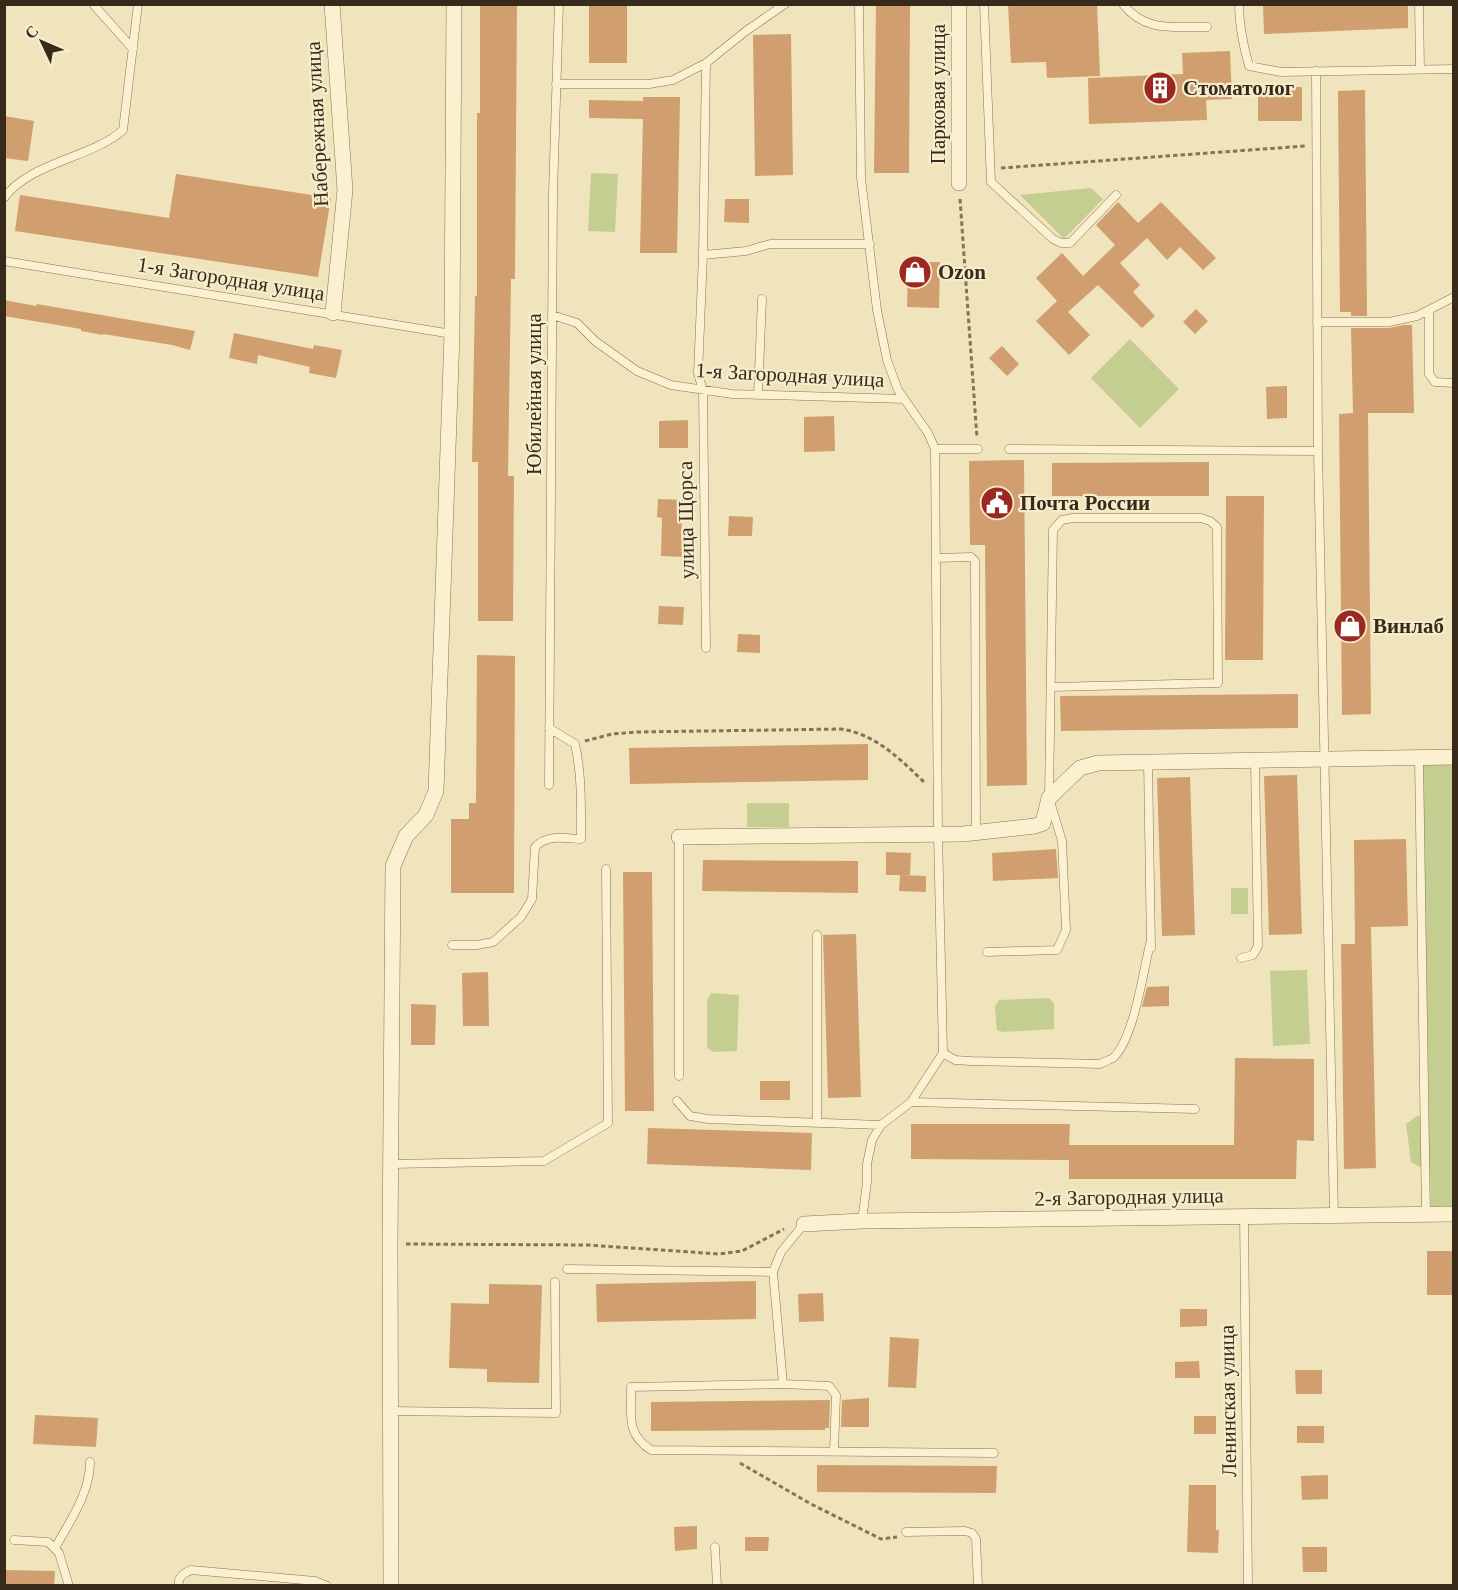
<svg xmlns="http://www.w3.org/2000/svg" width="1458" height="1590" viewBox="0 0 1458 1590" font-family="Georgia,serif">
<style>
.green{fill:#c3ce90}
.building{fill:#d19e6f}
.lines{fill:none;stroke-linecap:round;stroke-linejoin:round}
.lane-casing{stroke:#887355;stroke-width:9}
.street-casing{stroke:#887355;stroke-width:16}
.path{stroke:#887355;stroke-width:3;stroke-dasharray:4.5 3;stroke-linecap:butt}
.lane{stroke:#fbf0cf;stroke-width:8}
.street{stroke:#fbf0cf;stroke-width:15}
.labels{text-anchor:middle;stroke-width:4.5;stroke-linejoin:round;paint-order:stroke}
.poi-label{font-size:21px;font-weight:bold;fill:#372a1a;stroke:#f7edcc;text-anchor:start}
.street-label{font-size:21px;fill:#372a1a;stroke:#f7edcc}
</style>
<rect width="100%" height="100%" fill="#f0e4bc"/>
<!-- green -->
<path class="green" d="M 591,173 L 618,174 L 615,232 L 588,231 Z
M 1091,188 L 1103,199 L 1064,239 L 1020,195 Z
M 1130,339 L 1179,389 L 1140,428 L 1091,378 Z
M 1423,762 L 1453,762 L 1453,1207 L 1431,1207 L 1430,1173 L 1411,1162 L 1406,1124 L 1417,1116 L 1429,1114 L 1424,832 L 1416,812 L 1423,792 Z
M 747,803 L 789,803 L 789,827 L 747,827 Z
M 1231,888 L 1248,888 L 1248,914 L 1231,914 Z
M 1307,970 L 1310,1044 L 1273,1046 L 1270,971 Z
M 711,993 L 739,995 L 737,1051 L 714,1052 L 707,1048 L 707,1001 Z
M 1049,998 L 1054,1003 L 1054,1029 L 1003,1032 L 997,1030 L 995,1007 L 999,1000 Z"/>
<!-- building -->
<path class="building" d="M 480,4 L 517,4 L 515,279 L 511,279 L 508,476 L 514,476 L 513,621 L 478,621 L 478,462 L 472,462 L 475,296 L 477,296 L 477,113 L 480,113 Z
M 589,4 L 627,4 L 627,63 L 589,63 Z
M 876,4 L 910,4 L 909,173 L 874,173 Z
M 1008,4 L 1097,4 L 1100,76 L 1047,78 L 1046,62 L 1011,63 Z
M 1263,4 L 1408,4 L 1408,28 L 1264,34 Z
M 791,34 L 793,175 L 755,176 L 753,35 Z
M 1230,51 L 1232,99 L 1206,100 L 1207,120 L 1089,124 L 1088,78 L 1183,74 L 1182,53 Z
M 1258,87 L 1302,87 L 1302,121 L 1258,121 Z
M 1365,90 L 1367,316 L 1351,316 L 1351,312 L 1340,312 L 1338,91 Z
M 643,97 L 680,97 L 677,253 L 640,253 L 643,119 L 589,118 L 589,100 L 643,101 Z
M 4,116 L 34,121 L 28,161 L 4,158 Z
M 176,174 L 331,198 L 318,277 L 15,231 L 20,195 L 169,218 Z
M 725,199 L 749,199 L 749,223 L 724,222 Z
M 1118,202 L 1138,223 L 1161,202 L 1216,258 L 1203,270 L 1180,247 L 1167,260 L 1147,238 L 1120,263 L 1140,285 L 1133,292 L 1155,316 L 1142,328 L 1098,285 L 1068,312 L 1090,335 L 1069,355 L 1036,321 L 1057,301 L 1036,278 L 1062,253 L 1083,276 L 1115,245 L 1096,225 Z
M 908,262 L 940,262 L 939,308 L 907,307 Z
M 4,300 L 36,306 L 37,304 L 195,331 L 190,350 L 172,345 L 103,334 L 103,335 L 81,331 L 81,329 L 4,316 Z
M 1196,309 L 1208,321 L 1195,334 L 1183,322 Z
M 1404,325 L 1412,325 L 1414,413 L 1368,413 L 1371,714 L 1342,715 L 1339,414 L 1353,413 L 1351,328 L 1389,328 Z
M 234,333 L 313,349 L 314,345 L 342,350 L 336,378 L 309,373 L 310,367 L 258,355 L 257,364 L 229,358 Z
M 1002,346 L 1019,364 L 1007,376 L 989,358 Z
M 1287,386 L 1287,418 L 1267,419 L 1266,387 Z
M 834,416 L 835,451 L 804,452 L 804,417 Z
M 688,420 L 688,448 L 659,448 L 659,421 Z
M 1024,460 L 1027,785 L 987,786 L 985,545 L 970,545 L 969,461 Z
M 1209,462 L 1209,496 L 1052,496 L 1052,463 Z
M 1226,496 L 1264,496 L 1263,660 L 1225,660 Z
M 658,499 L 683,500 L 681,538 L 686,539 L 685,557 L 661,556 L 662,518 L 657,517 Z
M 729,516 L 753,517 L 752,536 L 728,536 Z
M 659,606 L 684,607 L 683,625 L 658,624 Z
M 738,634 L 760,635 L 760,653 L 737,652 Z
M 477,655 L 515,656 L 514,893 L 451,893 L 451,819 L 469,819 L 469,803 L 476,803 Z
M 1298,694 L 1298,728 L 1061,731 L 1060,696 Z
M 868,744 L 868,780 L 630,784 L 629,748 Z
M 1297,775 L 1302,934 L 1269,935 L 1264,776 Z
M 1190,777 L 1195,935 L 1162,936 L 1157,778 Z
M 1406,839 L 1408,926 L 1371,927 L 1376,1168 L 1344,1169 L 1341,944 L 1355,944 L 1354,840 Z
M 1056,849 L 1058,878 L 993,881 L 992,853 Z
M 886,852 L 911,853 L 910,875 L 886,875 Z
M 703,860 L 858,861 L 858,893 L 702,891 Z
M 623,872 L 652,872 L 654,1111 L 625,1111 Z
M 900,875 L 926,876 L 926,892 L 899,891 Z
M 856,934 L 861,1097 L 828,1098 L 823,935 Z
M 488,972 L 489,1026 L 463,1026 L 462,973 Z
M 1169,986 L 1169,1006 L 1142,1007 L 1147,987 Z
M 411,1004 L 436,1005 L 435,1045 L 411,1045 Z
M 1235,1058 L 1314,1059 L 1314,1141 L 1297,1140 L 1296,1179 L 1069,1179 L 1069,1160 L 911,1159 L 911,1124 L 1070,1124 L 1069,1145 L 1234,1145 Z
M 760,1081 L 790,1081 L 790,1100 L 760,1100 Z
M 648,1128 L 812,1133 L 811,1170 L 647,1164 Z
M 1427,1251 L 1454,1251 L 1454,1295 L 1427,1295 Z
M 756,1281 L 756,1319 L 597,1322 L 596,1284 Z
M 489,1284 L 542,1285 L 539,1383 L 487,1382 L 487,1369 L 449,1368 L 451,1303 L 489,1304 Z
M 823,1293 L 824,1321 L 799,1322 L 798,1294 Z
M 1180,1309 L 1207,1309 L 1207,1326 L 1180,1327 Z
M 890,1337 L 919,1339 L 916,1388 L 888,1387 Z
M 1199,1361 L 1200,1378 L 1175,1378 L 1175,1362 Z
M 1295,1370 L 1322,1370 L 1322,1394 L 1296,1394 Z
M 869,1398 L 869,1427 L 841,1427 L 842,1400 Z
M 830,1400 L 829,1428 L 825,1428 L 825,1430 L 651,1431 L 651,1402 Z
M 35,1415 L 98,1418 L 96,1447 L 33,1444 Z
M 1194,1416 L 1216,1416 L 1216,1434 L 1194,1434 Z
M 1297,1426 L 1324,1426 L 1324,1443 L 1297,1443 Z
M 817,1465 L 997,1466 L 996,1493 L 817,1492 Z
M 1328,1475 L 1328,1499 L 1302,1500 L 1301,1476 Z
M 1189,1485 L 1216,1485 L 1216,1530 L 1219,1530 L 1218,1553 L 1187,1552 Z
M 697,1526 L 697,1549 L 675,1551 L 674,1527 Z
M 745,1537 L 769,1537 L 768,1551 L 745,1551 Z
M 1302,1547 L 1327,1547 L 1327,1572 L 1303,1572 Z
M 4,1570 L 55,1571 L 54,1586 L 4,1586 Z"/>
<g class="lines">
<defs>
<path id="lane" d="M 93,4 L 133,49
M 859,4 L 861,178 L 877,310 L 887,360 L 898,390 L 928,433 L 935,449 L 938,834 L 943,1053 L 911,1102 L 881,1125 L 872,1140 L 867,1164 L 867,1182 L 862,1221
M 984,4 L 991,182 L 1053,239 L 1061,243 L 1070,243 L 1116,195
M 1123,4 C 1145,33 1175,26 1207,27
M 1239,4 C 1239,26 1243,45 1249,66 L 1281,72 L 1454,69
M 1419,4 L 1420,69
M 706,63 L 703,255 L 746,251 L 770,244 L 870,244
M 1316,71 L 1318,451 L 1334,1216
M 556,84 L 649,84 L 673,80 L 706,63 L 746,31 L 785,4
M 4,198 C 30,162 92,158 123,130 L 138,4
M 703,255 L 698,373 L 703,391 L 706,648
M 4,261 L 452,334
M 1429,310 L 1429,374 L 1435,382 L 1454,383
M 552,315 L 577,323 L 595,341 L 637,371 L 671,385 L 732,394 L 904,399
M 1317,322 L 1389,322 L 1417,316 L 1454,297
M 758,395 L 762,299
M 935,449 L 978,449
M 1009,449 L 1318,451
M 936,558 L 971,557 L 975,561 L 976,833
M 1419,758 L 1426,1215
M 1148,762 L 1151,948
M 549,785 L 553,193 L 559,4
M 817,935 L 817,1123
M 452,945 L 477,945 L 493,942 L 521,917 L 532,899 L 535,847 C 548,834 564,838 581,839 C 581,807 582,775 575,744 L 549,728
M 987,952 L 1057,950 L 1066,930 L 1062,841 L 1049,798 L 1053,530 L 1062,520 L 1073,518 L 1201,518 L 1210,521 L 1217,527 L 1218,683 L 1051,687
M 1241,958 L 1253,955 L 1258,946 L 1255,761
M 943,1053 L 955,1060 L 971,1061 L 1100,1064 C 1104,1062 1109,1060 1113,1058 C 1134,1039 1143,972 1150,944
M 679,1076 L 679,837
M 677,1101 L 690,1116 L 708,1119 L 881,1125
M 911,1102 L 1195,1109
M 391,1164 L 544,1161 L 608,1123 L 606,869
M 1244,1217 L 1248,1586
M 567,1269 L 773,1272 L 781,1252 L 804,1224
M 773,1272 L 783,1384
M 390,1411 L 556,1413 L 555,1282
M 834,1451 L 836,1395 L 829,1386 L 783,1384 L 631,1387 C 632,1415 625,1433 651,1450 L 994,1453
M 906,1532 L 965,1531 L 972,1533 L 976,1539 L 978,1586
M 14,1540 L 48,1542 L 59,1553 L 69,1586
M 715,1547 L 717,1586
M 55,1548 C 70,1521 90,1493 90,1462
M 179,1586 C 177,1577 184,1573 191,1570 L 315,1581 L 327,1586"/>
<path id="street" d="M 332,4 L 345,190 L 333,313
M 959,4 L 959,183
M 679,837 L 963,834 L 1035,826 L 1043,823 L 1049,798 L 1080,768 L 1098,763 L 1454,757
M 804,1224 L 862,1221 L 1454,1214
M 391,1586 L 390,1244 L 393,866 L 406,836 L 426,815 L 436,791 L 452,334 L 454,4"/>
</defs>
<!-- lane casing -->
<use href="#lane" class="lane-casing"/>
<!-- street casing -->
<use href="#street" class="street-casing"/>
<!-- path -->
<path class="path" d="M 1001,168 L 1305,146
M 960,199 L 977,438
M 585,741 L 612,734 L 637,732 L 841,729 C 876,734 901,760 925,783
M 406,1244 L 588,1245 L 719,1254 L 742,1251 L 784,1229
M 740,1463 L 811,1504 L 881,1539 L 897,1537"/>
<!-- lane -->
<use href="#lane" class="lane"/>
<!-- street -->
<use href="#street" class="street"/>
</g>
<!-- icons -->
<defs>
<symbol id="building-disc" viewBox="-11 -11 22 22"><circle r="9.5" fill="#9b2821" stroke="#f7edcc"/><path d="M-4-6H4V6H1V3H-1V6H-4ZM-2.5-4.3h1.7v1.8h-1.7ZM.8-4.3h1.7v1.8H.8ZM-2.5-1h1.7V.8h-1.7ZM.8-1h1.7V.8H.8Z" fill="#fff"/></symbol>
<symbol id="shop-disc" viewBox="-11 -11 22 22"><circle r="9.5" fill="#9b2821" stroke="#f7edcc"/><path d="M-5-2.5h2.3a2.7 3.5 0 0 1 5.4 0H5L5.5 6h-11ZM-1.5-2.5h3a1.5 2.3 0 0 0-3 0Z" fill="#fff"/></symbol>
<symbol id="civic-disc" viewBox="-11 -11 22 22"><circle r="9.5" fill="#9b2821" stroke="#f7edcc"/><path d="M-.6-6.5H3V-4.5H.6V-3L4-1V1h2V6H-6V1h2V-1L-.6-3ZM-1.2 2.5V6h2.4V2.5Z" fill="#fff"/></symbol>
</defs>
<g fill-rule="evenodd">
<use href="#building-disc" x="1141" y="69" width="38" height="38"/>
<use href="#shop-disc" x="896" y="253" width="38" height="38"/>
<use href="#civic-disc" x="978" y="484" width="38" height="38"/>
<use href="#shop-disc" x="1331" y="607" width="38" height="38"/>
</g>
<g class="labels">
<!-- poi labels -->
<g class="poi-label">
<text x="1183" y="95">Стоматолог</text>
<text x="938" y="279">Ozon</text>
<text x="1020" y="510">Почта России</text>
<text x="1373" y="633">Винлаб</text>
</g>
<!-- street labels -->
<g class="street-label">
<text transform="translate(938 94) rotate(-90)" y="7">Парковая улица</text>
<text transform="translate(317 124) rotate(-93)" y="7">Набережная улица</text>
<text transform="translate(231 279) rotate(9)" y="7">1-я Загородная улица</text>
<text transform="translate(790 375) rotate(3)" y="7">1-я Загородная улица</text>
<text transform="translate(534 394) rotate(-90)" y="7">Юбилейная улица</text>
<text transform="translate(686 520) rotate(-91)" y="7">улица Щорса</text>
<text transform="translate(1129 1197) rotate(-1)" y="7">2-я Загородная улица</text>
<text transform="translate(1228 1401) rotate(-91)" y="7">Ленинская улица</text>
</g>
</g>
<!-- border -->
<rect width="1458" height="1590" fill="none" stroke="#372a1a" stroke-width="12"/>
<!-- north arrow -->
<g transform="translate(42 42) rotate(314)" stroke="#f7edcc" stroke-width="4.5" paint-order="stroke">
<path d="M0-4.5L10 22L0 15L-10 22Z" fill="#372a1a"/>
<text y="-9" font-size="16" font-weight="bold" text-anchor="middle" fill="#372a1a">С</text>
</g>
</svg>
